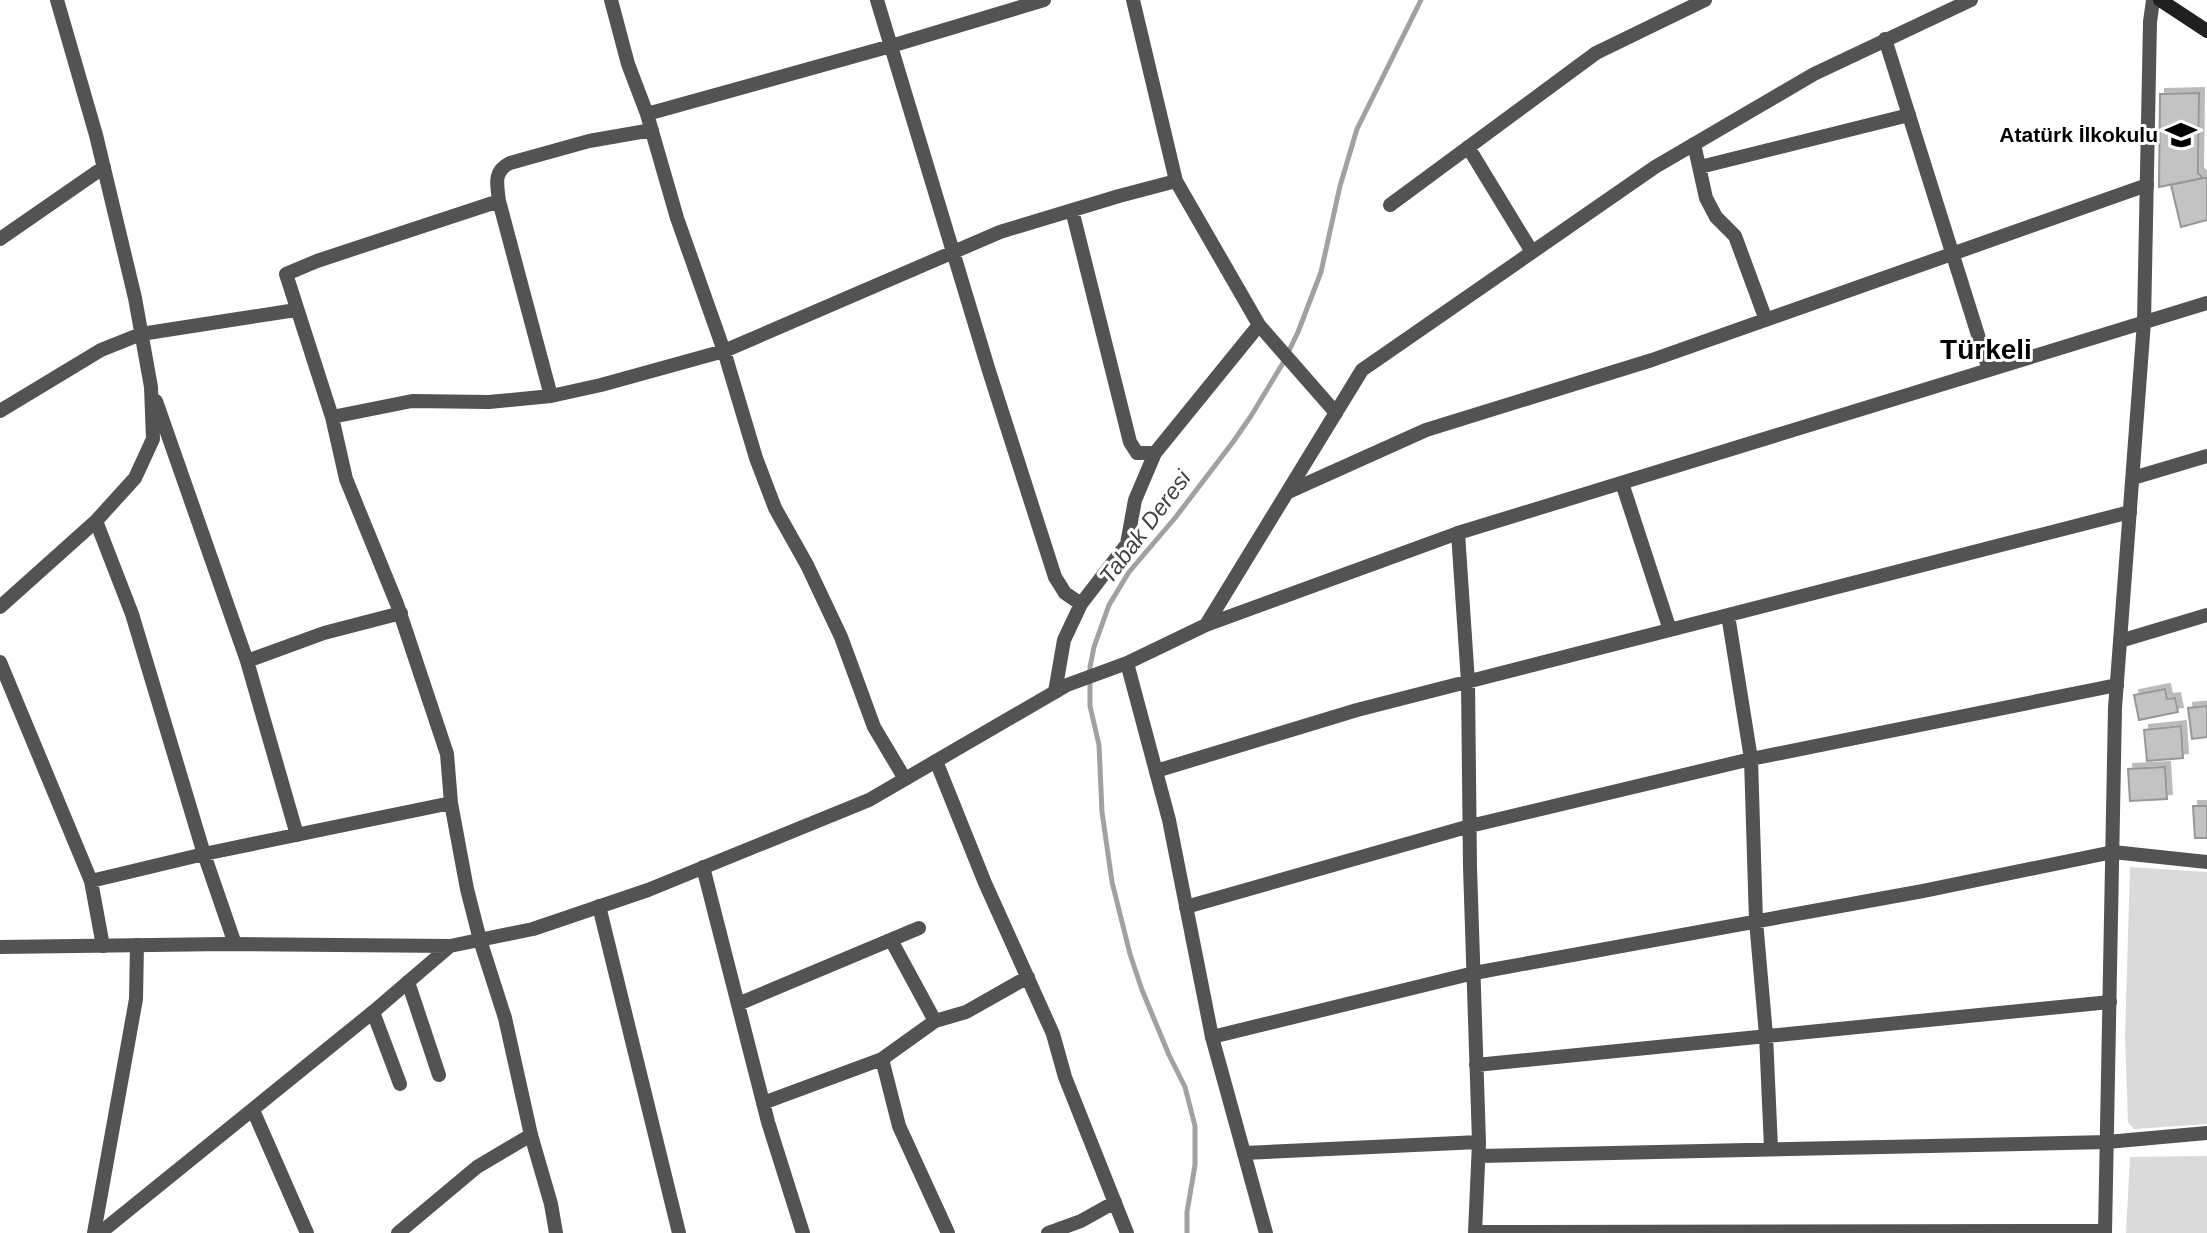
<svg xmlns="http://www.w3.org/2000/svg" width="2207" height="1233" viewBox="0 0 2207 1233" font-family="Arial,sans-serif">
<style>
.green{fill:#dadada}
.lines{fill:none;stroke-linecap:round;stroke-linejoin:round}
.stream{stroke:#a1a1a1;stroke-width:5}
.building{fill:#c3c3c3;stroke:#979797;stroke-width:2;filter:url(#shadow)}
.minor{stroke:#535353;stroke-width:14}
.tertiary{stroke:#535353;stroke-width:14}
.secondary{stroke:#202020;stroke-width:14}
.labels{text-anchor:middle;stroke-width:6;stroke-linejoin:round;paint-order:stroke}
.poi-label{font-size:21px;font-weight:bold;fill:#000;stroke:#fff;text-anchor:end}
.water-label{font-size:23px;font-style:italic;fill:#424242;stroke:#fff}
.district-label{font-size:28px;font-weight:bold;fill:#000;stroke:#fff}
</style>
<defs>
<filter id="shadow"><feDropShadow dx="5" dy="-5" stdDeviation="0" flood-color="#0004"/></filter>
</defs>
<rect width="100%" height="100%" fill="#fff"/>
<!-- green -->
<path class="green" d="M 2130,867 L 2207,872 L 2207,1124 L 2134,1129 L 2128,1122 L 2125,1038 Z
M 2207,1156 L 2207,1233 L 2126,1233 L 2130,1157 Z"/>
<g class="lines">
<!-- stream -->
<path class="stream" d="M 1187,1233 L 1187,1212 L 1195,1165 L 1195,1126 L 1185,1087 L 1169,1055 L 1142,990 L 1130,954 L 1112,882 L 1102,812 L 1099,745 L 1090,706 L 1090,667 L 1094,647 L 1109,605 L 1129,572 L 1175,518 L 1233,442 L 1251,416 L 1283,363 L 1298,332 L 1321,272 L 1340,186 L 1357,129 L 1421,0"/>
</g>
<!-- building -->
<path class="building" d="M 2199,93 L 2198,173 L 2203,178 L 2159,187 L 2160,94 Z
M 2203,178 L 2207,178 L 2207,220 L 2181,227 L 2171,185 Z
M 2165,689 L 2167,699 L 2175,698 L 2178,712 L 2139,720 L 2134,695 Z
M 2207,706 L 2207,737 L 2192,739 L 2188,708 Z
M 2181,726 L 2183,758 L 2147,761 L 2144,730 Z
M 2165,767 L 2167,799 L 2130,801 L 2128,769 Z
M 2193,806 L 2207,806 L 2207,838 L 2195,838 Z"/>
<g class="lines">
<!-- minor -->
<path class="minor" d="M 611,0 L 628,64 L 647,114 L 677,218 L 724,351 L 756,458 L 775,508 L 807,565 L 841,637 L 874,727 L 905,779
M 877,0 L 989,371 L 1055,577 L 1065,593 L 1081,604
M 1133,0 L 1176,181 L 1259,325 L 1336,413
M 647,114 L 891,46 L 1044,0
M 1694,144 L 1706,198 L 1716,217 L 1735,236 L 1766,320
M 1468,147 L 1532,252
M 1700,167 L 1909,115
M 1390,205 L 1596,53 L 1705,0
M 1072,210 L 1130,442 L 1137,453 L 1155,453
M 0,239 L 104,167
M 551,396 L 499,201 C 497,185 493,171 510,163 L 589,141 L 652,130
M 156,401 L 247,661 L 297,835
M 0,411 L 101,350 L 141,334 L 296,310
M 332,417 L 412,401 L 489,402 L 551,396 L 601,385 L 724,351 L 1000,232 L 1119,196 L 1176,181
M 2133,478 L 2207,456
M 1622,483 L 1670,630
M 1288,492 L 1426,430 L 1652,360 L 2147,185
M 96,521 L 132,614 L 204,854 L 235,944
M 1458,533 L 1468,682 L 1470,867 L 1479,1142 L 1475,1233
M 0,607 L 96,521 L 135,478 L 153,439 L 151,387 L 135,298 L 96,135 L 57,0
M 1728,615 L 1751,759 L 1756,921 L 1766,1035 L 1771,1148
M 2120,641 L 2207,615
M 247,661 L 324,633 L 401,613
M 0,662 L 91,881 L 103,946
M 1055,692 L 1064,640 L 1081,604 L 1127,544 L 1135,500 L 1155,453 L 1259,325
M 936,761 L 985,883 L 1053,1034 L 1065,1077 L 1127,1233
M 1156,771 L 1357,710 L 2130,512
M 703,867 L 768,1122 L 803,1233
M 91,881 L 204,854 L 451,803
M 599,906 L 679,1233
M 1186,907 L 1470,826 L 1751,759 L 2117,685
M 480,940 L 467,889 L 451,803 L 447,754 L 397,604 L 346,479 L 332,417 L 286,274 L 317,261 L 499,201
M 891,940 L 935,1021
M 408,982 L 439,1075
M 738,1004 L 919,928
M 373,1012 L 400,1084
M 1212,1037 L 1474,973 L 1923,891 L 2113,852 L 2207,862
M 882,1059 L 899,1126 L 948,1233
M 1476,1065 L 2110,1002
M 763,1103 L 882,1059 L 935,1021 L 966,1012 L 1028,977
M 253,1110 L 307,1233
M 1244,1153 L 1479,1142
M 1479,1156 L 2107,1142 L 2207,1133
M 1475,1232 L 2105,1231
M 94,1233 L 136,999 L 137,945
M 398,1233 L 477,1167 L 531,1135
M 1048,1233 L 1081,1221 L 1115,1202"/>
<!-- tertiary -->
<path class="tertiary" d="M 1885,39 L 1989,370
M 1206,625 L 1362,370 L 1655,167 L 1814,74 L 1971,0
M 1127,663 L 1169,820 L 1212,1037 L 1266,1233
M 480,940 L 505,1018 L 531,1135 L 551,1204 L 556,1233
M 0,947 L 227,944 L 450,946 L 533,929 L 648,890 L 869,800 L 1067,685 L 1127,663 L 1206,625 L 1458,533 L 2207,303
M 100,1233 L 373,1012 L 450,946
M 2105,1233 L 2115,708 L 2144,322 L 2150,22 L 2153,0"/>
<!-- secondary -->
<path class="secondary" d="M 2160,0 L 2207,31"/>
</g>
<!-- icons -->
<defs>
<symbol id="school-bare" viewBox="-9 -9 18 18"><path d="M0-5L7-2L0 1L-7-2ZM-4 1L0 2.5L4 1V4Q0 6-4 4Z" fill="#000" stroke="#fff" stroke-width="2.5" paint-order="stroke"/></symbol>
</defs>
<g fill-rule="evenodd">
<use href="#school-bare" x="2159" y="113" width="44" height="44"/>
</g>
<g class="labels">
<!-- poi labels -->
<g class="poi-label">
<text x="2158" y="142">Atatürk İlkokulu</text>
</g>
<!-- water labels -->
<g class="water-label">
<text transform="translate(1145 527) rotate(-53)" y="8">Tabak Deresi</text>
</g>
<!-- district labels -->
<g class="district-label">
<text x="1986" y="359">Türkeli</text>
</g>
</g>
</svg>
